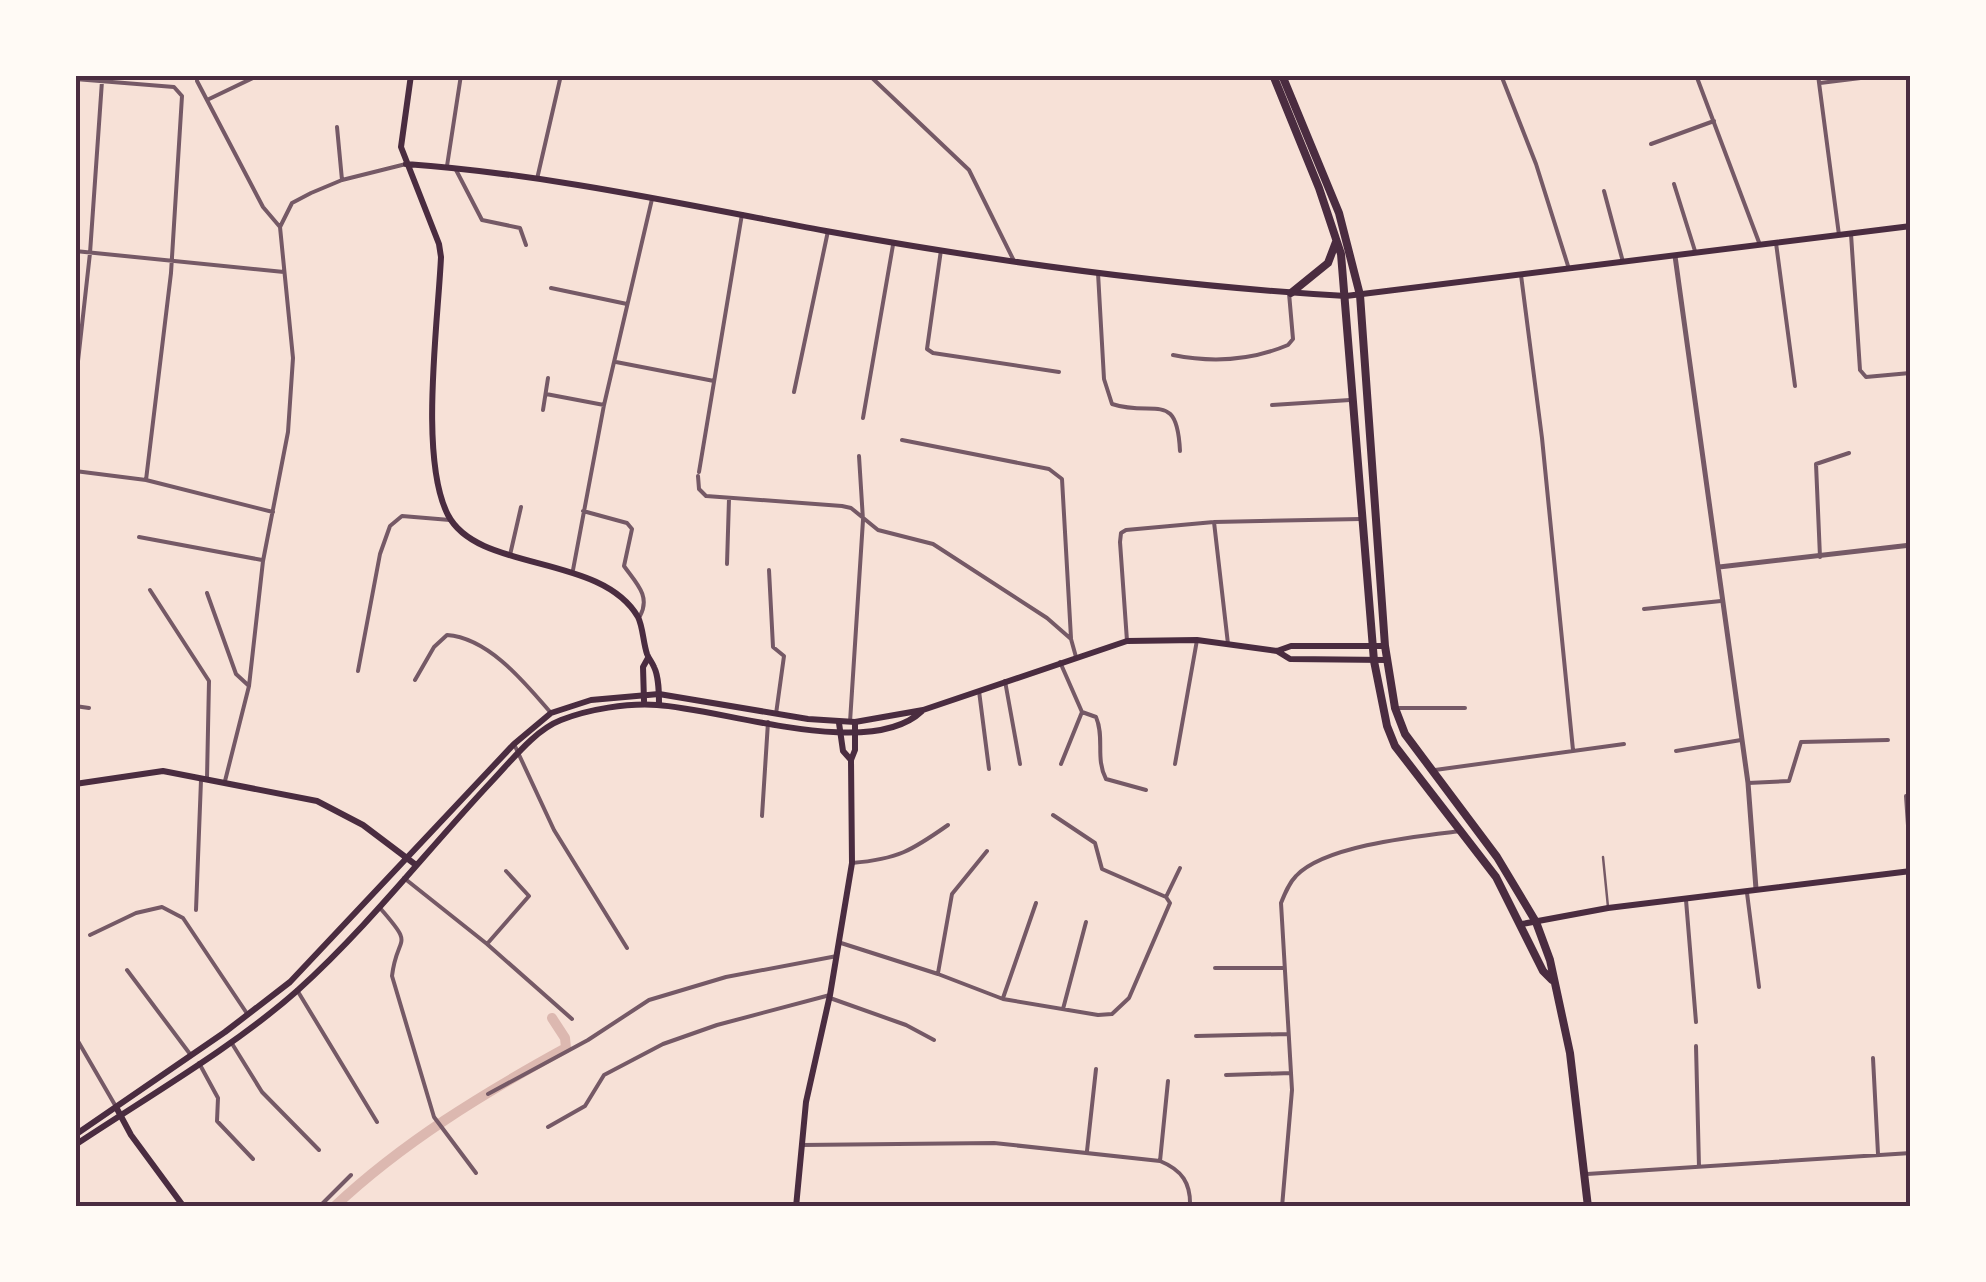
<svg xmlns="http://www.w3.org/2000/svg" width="1986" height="1282" viewBox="0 0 1986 1282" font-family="Montserrat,sans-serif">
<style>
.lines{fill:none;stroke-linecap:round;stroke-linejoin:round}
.canal{stroke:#dcb8b0;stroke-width:10}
.service{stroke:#755966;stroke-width:2.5}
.minor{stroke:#755966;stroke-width:4}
.tertiary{stroke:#755966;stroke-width:5}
.secondary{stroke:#4a2c40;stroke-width:6}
.primary{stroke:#4a2c40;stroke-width:6}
.trunk{stroke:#4a2c40;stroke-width:8}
.neatline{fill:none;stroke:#4a2c40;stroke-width:4}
</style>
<rect width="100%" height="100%" fill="#f7e1d7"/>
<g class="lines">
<!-- canal -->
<path class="canal" d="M 334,1207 C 403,1142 484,1093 566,1048 L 565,1038 L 552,1018"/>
<!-- service -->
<path class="service" d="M 1603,857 L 1608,907"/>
<!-- minor -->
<path class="minor" d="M 869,75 L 969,170 L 1014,261
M 1501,75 L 1536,164 L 1569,269
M 1696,75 L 1760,245
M 1818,75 L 1839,235
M 75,79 L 174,87 L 182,96 L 171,273 L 146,480
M 197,81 L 263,207 L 280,227
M 1820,83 L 1885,75
M 207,100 L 259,75
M 337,127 L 342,180
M 1651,144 L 1714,121
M 447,166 L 461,75
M 455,168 L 482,220 L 520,228 L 526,245
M 537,179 L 561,75
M 1674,184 L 1695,251
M 1604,191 L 1623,262
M 1851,234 L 1860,370 L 1866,377 L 1910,373
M 1776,243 L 1795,386
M 941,250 L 927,349 L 933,353 L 1059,372
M 75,251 L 284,272
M 1098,273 L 1104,379 L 1112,404 C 1155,418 1177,389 1180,451
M 1521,275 L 1542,438 L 1573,750
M 551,288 L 627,304
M 1173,355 C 1213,363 1250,361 1288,345 L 1293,339 L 1289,293
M 616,362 L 714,381
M 75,388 L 90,253 L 102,81
M 794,392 L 828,231
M 546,394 L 604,405
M 1272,405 L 1350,400
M 543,410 L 548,378
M 863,418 L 893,245
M 902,440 L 1049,469 L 1062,479 L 1071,638
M 75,471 L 146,480 L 273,512
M 699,472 L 742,214
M 698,476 L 699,489 L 706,496 L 842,506 L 851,508 L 878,530 L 933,544 L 1047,618 L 1071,639 L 1076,657
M 583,511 L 627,523 L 632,529 L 624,566 C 636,583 651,596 640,616
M 1214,522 L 1228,644
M 139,537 L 262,560
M 510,555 L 521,507
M 1820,557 L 1816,464 L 1849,453
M 727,564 L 729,499
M 573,570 L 604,405 L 652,199
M 769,570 L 773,647 L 784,656 L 776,714
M 150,590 L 209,681 L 207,778
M 207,593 L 236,674 L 249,686
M 1644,609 L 1721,601
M 1127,641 L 1120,542 L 1121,533 L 1126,530 L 1214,522 L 1361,519
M 1060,662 L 1082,712 L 1096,717 C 1105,738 1095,758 1106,779 L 1146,790
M 358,671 L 380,554 L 390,526 L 402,516 L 450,520
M 415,680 L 434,647 L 447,635 C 489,638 525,683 551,713
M 1005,681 L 1020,764
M 979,691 L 989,769
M 75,706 L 89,708
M 1395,708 L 1465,708
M 850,722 L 863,520 L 859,456
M 514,744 L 554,830 L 627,948
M 1676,751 L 1741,740
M 1061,764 L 1082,712
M 1175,764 L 1197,640
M 1435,770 L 1624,744
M 225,781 L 249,686 L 263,561 L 288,432 L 293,358 L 280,227 L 292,203 L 311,193 L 342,180 L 406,164
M 1748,783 L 1789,781 L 1801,742 L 1888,740
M 1906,796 L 1911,869
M 75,798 L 76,784
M 762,816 L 768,722
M 852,863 C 898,859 911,851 948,825
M 404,878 L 487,944 L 572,1019
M 1747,893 L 1759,987
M 1166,897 L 1180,868
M 1686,900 L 1696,1022
M 380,908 C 416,949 397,933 392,976 L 434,1117 L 476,1173
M 196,910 L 201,780
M 90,935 L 136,913 L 162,907 L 183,918 L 248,1015
M 841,943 L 938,974 L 1003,999 L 1098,1015 L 1112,1014 L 1129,998 L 1170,903 L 1166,897 L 1102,869 L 1095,843 L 1053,815
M 487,944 L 529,896 L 506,871
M 1215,968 L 1284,968
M 127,970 L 190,1054
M 938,973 L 952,894 L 987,851
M 297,990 L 377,1122
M 830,998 L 906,1025 L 934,1040
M 1003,998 L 1036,903
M 1063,1009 L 1086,922
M 75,1036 L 115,1105
M 1196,1036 L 1288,1034
M 231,1042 L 262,1092 L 319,1150
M 1696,1046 L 1699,1167
M 1873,1058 L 1878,1154
M 199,1063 L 218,1098 L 217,1121 L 253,1159
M 1226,1075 L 1291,1073
M 488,1094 L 588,1040 L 649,1000 L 726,977 L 837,956
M 548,1127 L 585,1106 L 604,1075 L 663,1044 L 717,1025 L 830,995
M 801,1145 L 994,1143 L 1160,1161 C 1182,1170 1191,1183 1190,1207
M 1087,1151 L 1096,1069
M 1160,1161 L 1168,1081
M 1587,1174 L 1911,1153
M 161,1206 L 161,1207
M 319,1207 L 351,1175
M 1282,1207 L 1292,1090 L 1281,903 C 1285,893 1289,883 1296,876 C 1325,845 1420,836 1461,831"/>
<!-- tertiary -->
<path class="tertiary" d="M 1675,256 L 1748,783 L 1756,889
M 1719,567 L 1911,545"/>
<!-- secondary -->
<path class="secondary" d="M 411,75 L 401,147 L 439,244 L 441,257 C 438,323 419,459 448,515 C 478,573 601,553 638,617 C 643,627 643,642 647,654 C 649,659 652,662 654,667 C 659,677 659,693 659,705
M 406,164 C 547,174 687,205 826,231 C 998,262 1172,286 1346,296 L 1911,226
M 644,701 L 643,667 L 648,658
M 839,723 L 843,751 L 851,760
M 1522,924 L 1608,908 L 1911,871
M 116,1107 L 131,1135 L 184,1207
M 796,1207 L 806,1102 L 830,995 L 852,863 L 851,760 L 855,750 L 855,722"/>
<!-- primary -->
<path class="primary" d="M 1277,651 L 1290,659 L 1386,660
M 75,784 L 163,771 L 317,801 L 363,825 L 416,865
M 75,1135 L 225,1032 L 290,982 L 514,744 L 551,713 L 591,700 L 659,694 L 808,719 L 855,722 L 923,710 L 1127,641 L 1197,640 L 1277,651 L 1291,646 L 1385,646
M 75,1145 C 147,1097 234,1047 298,990 C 369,926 428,849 493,780 C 512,760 535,730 561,720 C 589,709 627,703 657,705 C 724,709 870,761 922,711"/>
<!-- trunk -->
<path class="trunk" d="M 1273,75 L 1319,188 L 1341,254 L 1374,661 L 1387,726 L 1395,746 L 1496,877 L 1543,971 L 1552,980
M 1282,75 L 1339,213 L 1360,295 L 1385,646 L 1395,708 L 1405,734 L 1497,857 L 1536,922 L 1550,960 L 1570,1053 L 1588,1207
M 1291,293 L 1328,263 L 1336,242"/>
</g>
<!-- border -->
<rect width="1986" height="1282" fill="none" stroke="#fffaf5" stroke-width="155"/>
<rect x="78" y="78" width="1830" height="1126" class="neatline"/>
</svg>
